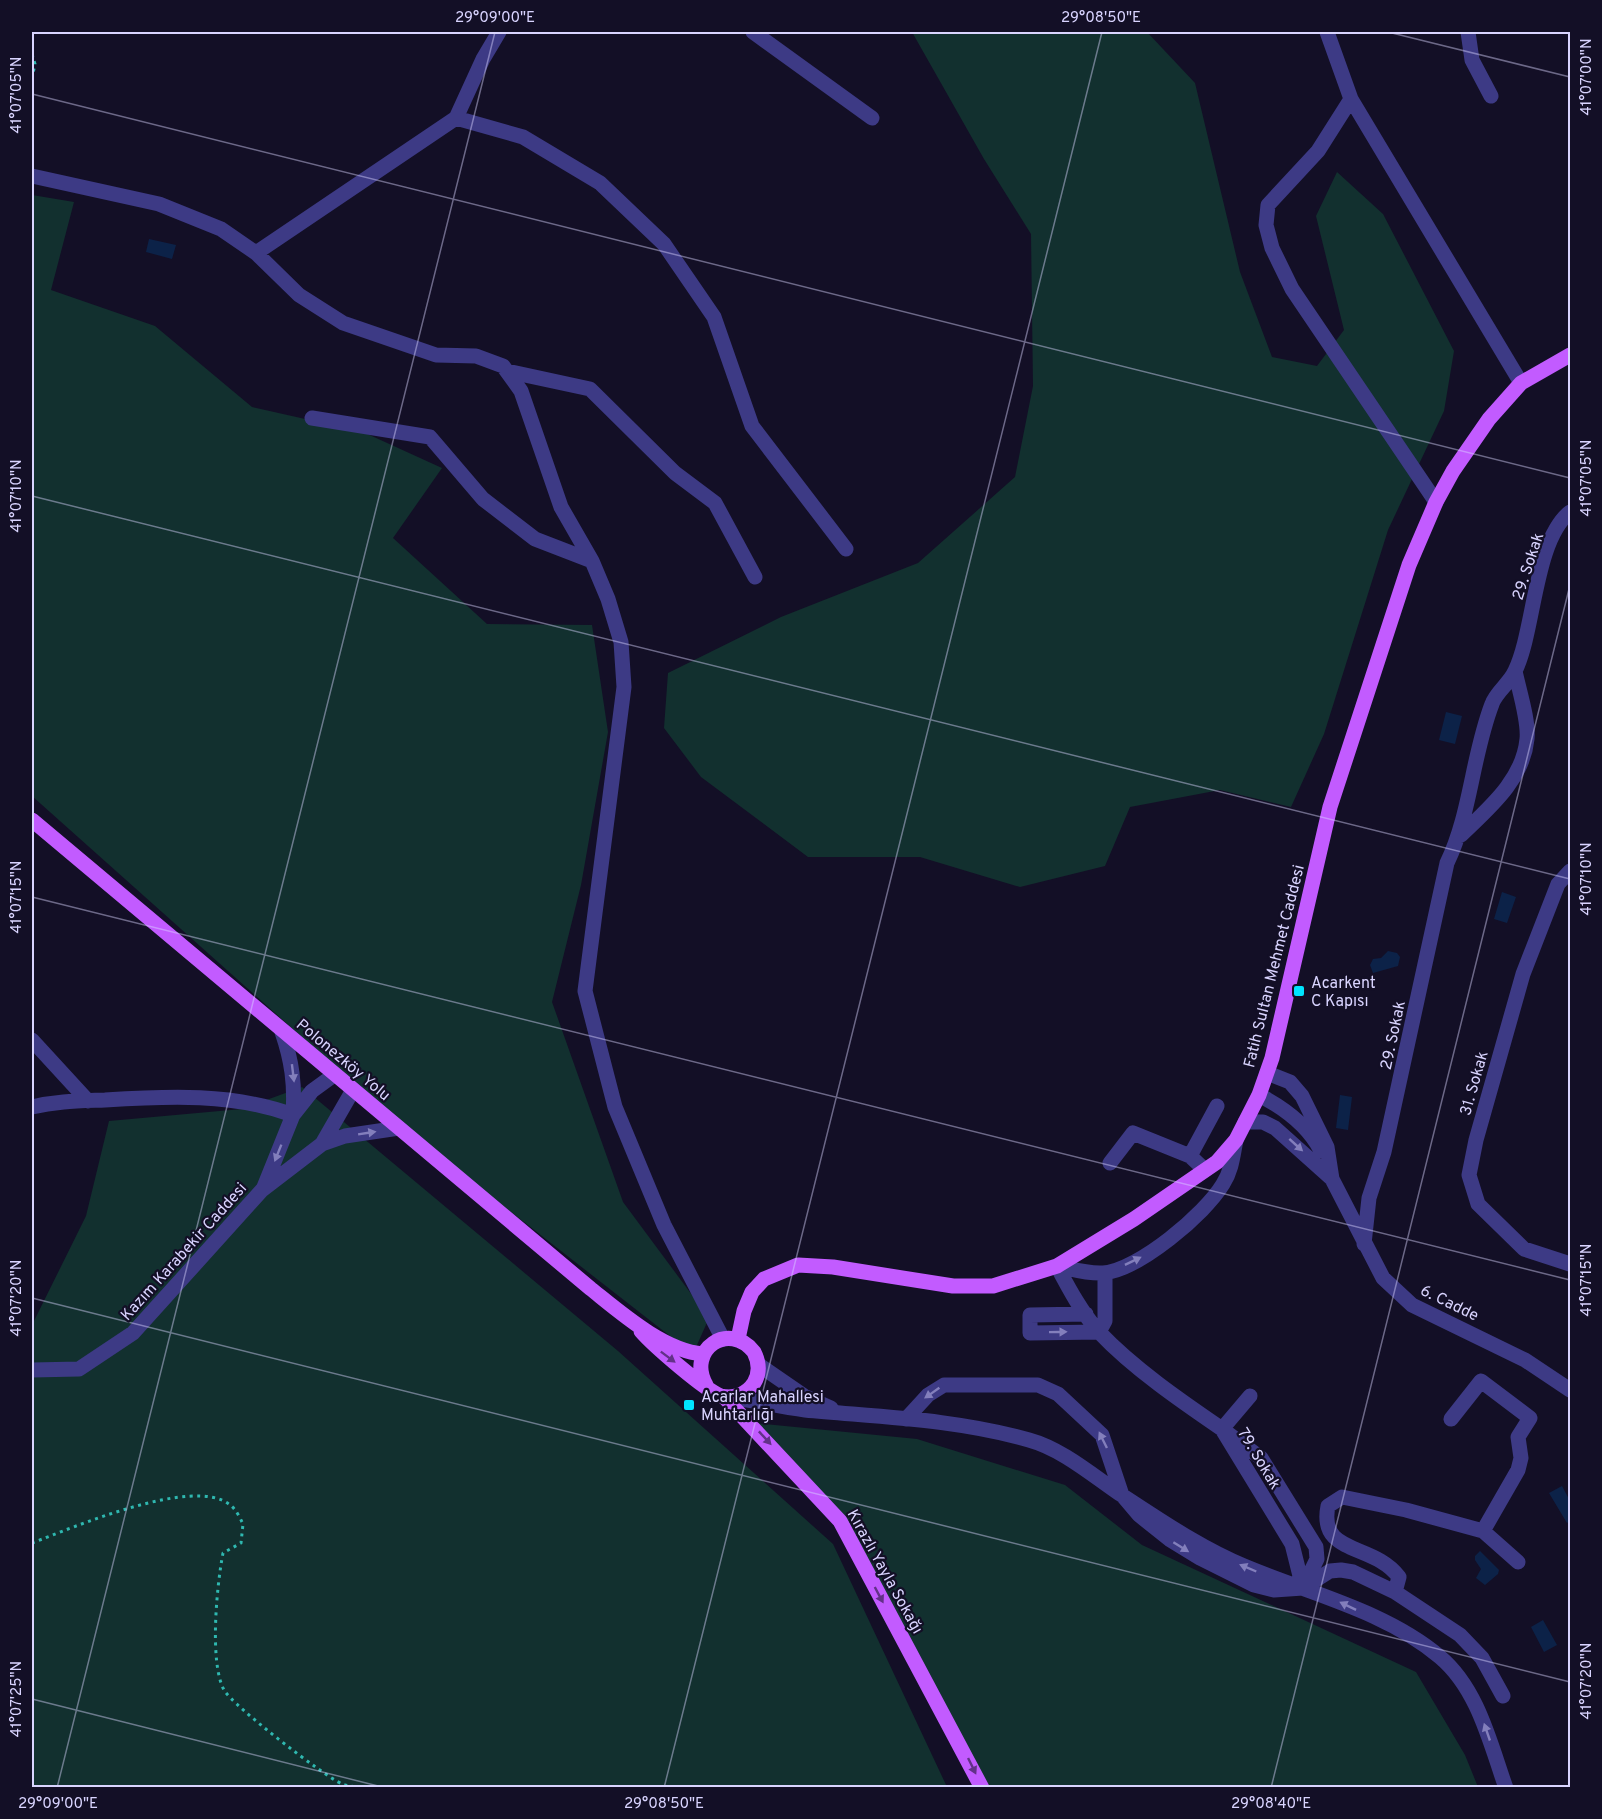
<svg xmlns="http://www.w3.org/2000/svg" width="1602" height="1819" viewBox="0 0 1602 1819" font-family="Overpass,sans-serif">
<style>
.green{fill:#12302f}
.water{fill:#0c2248}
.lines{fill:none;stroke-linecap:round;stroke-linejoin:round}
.path{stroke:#2fb8b0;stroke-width:3;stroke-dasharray:3 4.5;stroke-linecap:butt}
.minor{stroke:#3d3a85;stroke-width:15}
.major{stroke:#c25bff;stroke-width:15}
.oneway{fill:#837fbc}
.oneway2{fill:#623188}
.ticks{fill:none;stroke:#d9d4ff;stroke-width:1.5;stroke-opacity:0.45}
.poi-dot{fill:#00e5ff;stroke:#130f26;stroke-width:2}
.labels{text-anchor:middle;stroke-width:4.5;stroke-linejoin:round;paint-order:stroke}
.street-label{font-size:16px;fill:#d9d4ff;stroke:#130f26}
.poi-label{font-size:16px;fill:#d9d4ff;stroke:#130f26;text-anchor:start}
.neatline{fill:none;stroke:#d9d4ff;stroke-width:2}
.ticks-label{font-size:15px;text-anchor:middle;fill:#d9d4ff}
</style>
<rect width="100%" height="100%" fill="#130f26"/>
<!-- green -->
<path class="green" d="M 912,32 L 1147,32 L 1195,83 L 1240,272 L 1272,357 L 1317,366 L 1344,330 L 1316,216 L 1337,172 L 1383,214 L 1454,351 L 1444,411 L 1388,530 L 1324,734 L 1291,807 L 1220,790 L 1130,807 L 1105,866 L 1020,887 L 920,857 L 808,857 L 701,777 L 664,728 L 668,673 L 781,617 L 918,563 L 1015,477 L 1033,386 L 1031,234 L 984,159 Z
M 32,195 L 74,202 L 51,290 L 155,326 L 252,407 L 363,432 L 442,468 L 393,538 L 487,624 L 592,625 L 608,732 L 581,885 L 552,1002 L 623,1202 L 709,1318 L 693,1354 L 406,1130 L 32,796 Z
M 302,1087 L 618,1351 L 833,1544 L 947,1787 L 32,1788 L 34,1321 L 86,1216 L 109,1121 L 242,1109 Z
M 754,1423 L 917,1439 L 1065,1485 L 1142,1545 L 1416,1672 L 1465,1755 L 1478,1787 L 973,1787 L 853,1536 Z"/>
<!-- water -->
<path class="water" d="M 149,239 L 176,245 L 172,259 L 146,252 Z
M 1446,712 L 1462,716 L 1455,744 L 1439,740 Z
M 1502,892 L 1516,897 L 1507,923 L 1494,919 Z
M 1388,951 L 1397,953 L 1400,957 L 1398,966 L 1373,973 L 1370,965 L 1373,959 L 1381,958 Z
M 1340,1095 L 1352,1097 L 1348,1130 L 1336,1128 Z
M 1562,1486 L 1570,1501 L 1570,1521 L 1567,1523 L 1549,1493 Z
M 1480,1551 L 1499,1570 L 1498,1574 L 1485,1585 L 1476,1578 L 1481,1569 L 1475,1560 L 1475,1556 Z
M 1543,1620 L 1557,1645 L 1544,1652 L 1531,1627 Z"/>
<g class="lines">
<!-- path -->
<path class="path" d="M 32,54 L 35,64 L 32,78
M 32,1543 C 72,1528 194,1475 230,1505 C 236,1509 240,1518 243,1524 L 241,1543 L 223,1553 C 217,1584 209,1662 224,1690 C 233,1706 324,1776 342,1784 C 350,1787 361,1787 369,1788"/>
<!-- minor -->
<path class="minor" d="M 753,32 L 872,118
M 1327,32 L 1351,99 L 1521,383
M 1468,32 L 1472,60 L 1491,96
M 1351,99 L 1318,151 L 1268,205 L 1266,225 L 1272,248 L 1292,289 L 1436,502
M 456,118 L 523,137 L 600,183 L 664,244 L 714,317 L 752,426 L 846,549
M 32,176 L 159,204 L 221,229 L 256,253 L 299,295 L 343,323 L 436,355 L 476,356 L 503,366 L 521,391 L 561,507 L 592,561 L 608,599 L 621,642 L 624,687 L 585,991 L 615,1107 L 664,1225 L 723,1339
M 256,253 L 456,118 L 483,59 L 499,32
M 507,371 L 590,389 L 675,473 L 715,503 L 755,577
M 312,418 L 430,437 L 483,499 L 535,539 L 592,561
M 1461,835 C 1489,808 1523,780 1527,739 C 1529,721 1519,690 1515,671
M 1570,871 L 1558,884 L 1523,974 L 1476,1140 L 1469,1175 L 1478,1204 L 1524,1249 L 1570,1264
M 282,1032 C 292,1061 295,1084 293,1115
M 32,1040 L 88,1101
M 1267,1073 L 1290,1082 L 1302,1096 L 1327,1147 L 1332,1179 L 1383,1278 L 1412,1305 L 1525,1360 L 1570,1390
M 1259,1095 C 1284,1108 1308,1125 1321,1151
M 32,1107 C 57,1101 79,1101 105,1100 C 168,1096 233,1093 293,1115
M 1245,1122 L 1263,1122 L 1275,1128 L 1332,1179 L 1331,1176
M 322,1144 L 353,1090
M 1110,1163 L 1133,1133 L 1190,1156
M 1205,1170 L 1190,1156 L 1217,1106
M 264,1187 L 293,1115 L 312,1091 L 334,1075
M 1364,1244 L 1369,1198 L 1384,1152 L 1447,863 C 1471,813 1472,756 1492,704 C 1496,692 1510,683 1515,671 C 1535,630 1534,541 1570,512
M 1057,1266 C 1069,1289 1082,1313 1099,1332 C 1133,1368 1181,1401 1222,1429 L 1250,1396
M 1057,1266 C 1072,1269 1087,1274 1103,1273 C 1139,1270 1205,1214 1223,1184 C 1232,1170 1233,1155 1236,1140
M 1086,1314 L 1030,1315 L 1030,1333 L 1099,1332 L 1105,1321 L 1105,1273
M 759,1365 L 804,1396 L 831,1408
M 32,1370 L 79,1369 L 133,1333 L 262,1190 L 322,1144 L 345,1136 L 399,1128
M 727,1397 C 753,1400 779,1407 805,1410 C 879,1417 956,1419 1029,1440 C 1062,1449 1092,1475 1120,1494 C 1159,1519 1200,1548 1244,1566 C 1308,1593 1386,1611 1440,1657 C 1478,1689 1490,1743 1506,1788
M 906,1419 L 928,1395 L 944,1385 L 1038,1385 L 1058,1394 L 1102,1435 L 1122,1495 L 1139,1515 L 1169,1539 L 1200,1558 L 1254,1585 L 1274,1590 L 1303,1588 L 1330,1571 L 1341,1570 L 1353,1572 L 1395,1592 L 1399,1577 C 1373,1542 1318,1556 1328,1506 L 1342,1497 L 1406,1510 L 1483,1531 L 1518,1562
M 1451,1419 L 1481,1381 L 1530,1418 L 1518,1437 L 1521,1458 L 1518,1470 L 1483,1531
M 1222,1429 L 1261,1458 L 1316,1547 L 1317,1559 L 1303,1588 L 1292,1544 Z
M 1395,1592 L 1460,1635 L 1482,1658 L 1503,1696"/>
<!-- major -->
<path class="major" d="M 32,820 L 591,1289 C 621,1313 664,1351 703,1354
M 641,1331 C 653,1345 706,1391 721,1396 C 734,1399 747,1394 754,1383 C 760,1373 759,1362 754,1352 C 729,1320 686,1350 706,1385
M 738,1339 L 744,1311 L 752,1292 L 764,1279 L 798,1265 L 833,1267 L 953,1286 L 993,1286 L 1057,1266 L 1134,1219 L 1217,1162 L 1236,1140 L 1259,1095 L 1272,1058 L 1330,807 L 1409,565 L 1436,502 L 1453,471 L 1489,419 L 1521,383 L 1570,355
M 724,1397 L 840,1521 L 982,1788"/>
</g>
<!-- one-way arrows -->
<defs><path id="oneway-solid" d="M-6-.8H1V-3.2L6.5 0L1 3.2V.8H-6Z" transform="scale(1.5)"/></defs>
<g class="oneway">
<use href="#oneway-solid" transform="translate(293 1073) rotate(83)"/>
<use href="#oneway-solid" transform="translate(367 1133) rotate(-9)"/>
<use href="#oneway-solid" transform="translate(1296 1145) rotate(42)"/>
<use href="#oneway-solid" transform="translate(278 1153) rotate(112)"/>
<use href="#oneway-solid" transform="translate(1133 1261) rotate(-26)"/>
<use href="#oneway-solid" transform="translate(1058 1332) rotate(-1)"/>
<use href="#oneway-solid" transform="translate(932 1393) rotate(145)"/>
<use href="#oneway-solid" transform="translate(1103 1440) rotate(-116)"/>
<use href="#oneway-solid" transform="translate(1181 1547) rotate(32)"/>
<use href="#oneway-solid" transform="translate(1248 1568) rotate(-157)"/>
<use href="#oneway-solid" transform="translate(1348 1606) rotate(-154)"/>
<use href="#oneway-solid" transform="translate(1487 1732) rotate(-109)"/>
</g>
<g class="oneway2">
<use href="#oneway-solid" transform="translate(668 1357) rotate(37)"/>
<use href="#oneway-solid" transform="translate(765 1438) rotate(47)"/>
<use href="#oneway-solid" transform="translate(879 1595) rotate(62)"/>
<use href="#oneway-solid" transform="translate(972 1766) rotate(64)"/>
</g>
<!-- ticks -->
<path class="ticks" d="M 1388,32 L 1570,77M 32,94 L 1570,478M 32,496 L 1570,879M 32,897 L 1570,1280M 32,1298 L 1570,1682M 32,1699 L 386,1788M 57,1788 L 495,32M 664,1788 L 1102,32M 1271,1788 L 1570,585"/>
<!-- markers -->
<g class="poi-dot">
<rect x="1293" y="985" width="12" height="12" rx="3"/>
<rect x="683" y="1399" width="12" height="12" rx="3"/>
</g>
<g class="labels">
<!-- street labels -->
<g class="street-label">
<text transform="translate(1527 566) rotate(-72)" y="6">29. Sokak</text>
<text transform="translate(1273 966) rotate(-76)" y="6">Fatih Sultan Mehmet Caddesi</text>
<text transform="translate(1392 1035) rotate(-78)" y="6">29. Sokak</text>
<text transform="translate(344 1059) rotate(40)" y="6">Polonezköy Yolu</text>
<text transform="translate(1473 1083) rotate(-74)" y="6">31. Sokak</text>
<text transform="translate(183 1251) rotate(-48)" y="6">Kazım Karabekir Caddesi</text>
<text transform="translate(1450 1302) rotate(26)" y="6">6. Cadde</text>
<text transform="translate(1260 1458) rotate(59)" y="6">79. Sokak</text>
<text transform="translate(886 1571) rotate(61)" y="6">Kırazlı Yayla Sokağı</text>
</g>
<!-- poi labels -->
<g class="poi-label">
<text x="1311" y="988">Acarkent<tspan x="1311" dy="18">C Kapısı</tspan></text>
<text x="701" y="1402">Acarlar Mahallesi<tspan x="701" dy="18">Muhtarlığı</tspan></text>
</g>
</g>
<!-- border -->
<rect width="1602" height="1819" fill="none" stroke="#130f26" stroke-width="66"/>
<rect x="33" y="33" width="1536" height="1753" class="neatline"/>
<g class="ticks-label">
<text x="495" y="22">29°09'00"E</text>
<text x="1101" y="22">29°08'50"E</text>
<text transform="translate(1586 77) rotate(-90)" y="5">41°07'00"N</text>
<text transform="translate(16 95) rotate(-90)" y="5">41°07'05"N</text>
<text transform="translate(1586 478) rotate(-90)" y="5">41°07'05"N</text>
<text transform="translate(16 496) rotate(-90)" y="5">41°07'10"N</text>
<text transform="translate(1586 879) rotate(-90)" y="5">41°07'10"N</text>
<text transform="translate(16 897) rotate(-90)" y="5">41°07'15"N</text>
<text transform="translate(1586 1280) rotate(-90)" y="5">41°07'15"N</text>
<text transform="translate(16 1298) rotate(-90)" y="5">41°07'20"N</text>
<text transform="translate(1586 1681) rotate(-90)" y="5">41°07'20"N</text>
<text transform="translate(16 1699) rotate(-90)" y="5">41°07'25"N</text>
<text x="58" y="1808">29°09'00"E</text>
<text x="664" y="1808">29°08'50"E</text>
<text x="1271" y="1808">29°08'40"E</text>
</g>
</svg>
